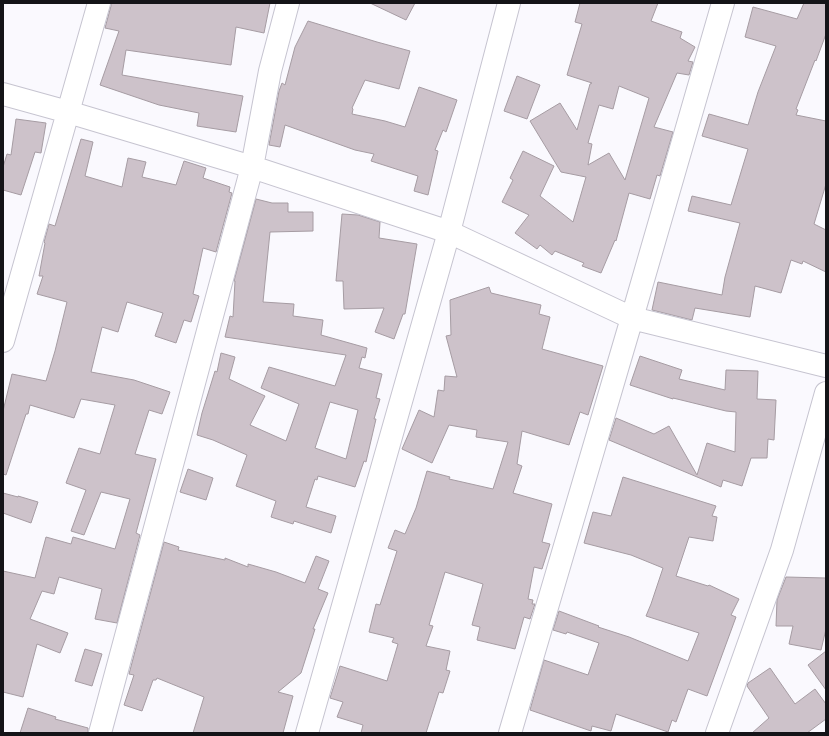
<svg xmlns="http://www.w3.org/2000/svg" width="829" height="736" viewBox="0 0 829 736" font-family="Poppins,sans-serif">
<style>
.building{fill:#cdc2ca;stroke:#a69ca3;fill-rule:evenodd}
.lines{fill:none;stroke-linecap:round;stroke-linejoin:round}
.minor-casing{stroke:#c6c4d0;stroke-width:24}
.minor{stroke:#fff;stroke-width:22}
</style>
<rect width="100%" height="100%" fill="#faf9fe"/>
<!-- building -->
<path class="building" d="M 111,3 L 270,3 L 264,33 L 236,27 L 231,65 L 126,50 L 122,75 L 243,96 L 236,132 L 197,126 L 199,113 L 159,105 L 100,85 L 119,31 L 105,28 L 111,6 Z
M 370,3 L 415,3 L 406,20 Z
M 580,3 L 658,3 L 651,21 L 682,32 L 680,38 L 695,47 L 688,61 L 693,62 L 689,75 L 677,73 L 654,127 L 673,132 L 660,176 L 657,175 L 650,199 L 629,193 L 616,241 L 615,240 L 601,273 L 582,266 L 584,263 L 555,251 L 552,255 L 540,245 L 537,249 L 515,233 L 529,215 L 502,202 L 513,180 L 510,178 L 523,151 L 554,166 L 540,196 L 573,222 L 586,177 L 561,172 L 530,121 L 560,103 L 577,130 L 590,84 L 592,83 L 567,75 L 582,24 L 575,22 ZM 619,86 L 649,98 L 625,180 L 609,153 L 588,165 L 592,144 L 588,143 L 599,105 L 613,109 Z
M 804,3 L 826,3 L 826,34 L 816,61 L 815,60 L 796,109 L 798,110 L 796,115 L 826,121 L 826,184 L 814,224 L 826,230 L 826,272 L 803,261 L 802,264 L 791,260 L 781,293 L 755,286 L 750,317 L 695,308 L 692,320 L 652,310 L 658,282 L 722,295 L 725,277 L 740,223 L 688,211 L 692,196 L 731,205 L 748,149 L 702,136 L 709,114 L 748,125 L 758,92 L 776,46 L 745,37 L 753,7 L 797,19 Z
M 308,21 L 377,42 L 410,51 L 399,89 L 365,80 L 352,108 L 353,109 L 352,114 L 385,121 L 405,127 L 419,87 L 457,100 L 446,132 L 443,130 L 435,150 L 438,151 L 428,195 L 414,191 L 418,176 L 371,161 L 374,154 L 355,150 L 285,125 L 280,147 L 269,145 L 279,91 L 282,83 L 285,85 L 295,47 Z
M 517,76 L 540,85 L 527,119 L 504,111 Z
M 16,119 L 46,123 L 41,153 L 35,152 L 21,195 L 3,190 L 3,167 L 7,154 L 11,155 Z
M 81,139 L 93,142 L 85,176 L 122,187 L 128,158 L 146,162 L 142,177 L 176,185 L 184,161 L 206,168 L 203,178 L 230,187 L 229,192 L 232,193 L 216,252 L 203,248 L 193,294 L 199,296 L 191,322 L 184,320 L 176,343 L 155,336 L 163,313 L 127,302 L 118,332 L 102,327 L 91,372 L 134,380 L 170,392 L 162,414 L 149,410 L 135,454 L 156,459 L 136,533 L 140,535 L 117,623 L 95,619 L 102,589 L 59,577 L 54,594 L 42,591 L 30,619 L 68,633 L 60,653 L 37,644 L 23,697 L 3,692 L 3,571 L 35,578 L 46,537 L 71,544 L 73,537 L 115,549 L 130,499 L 101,492 L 84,535 L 71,531 L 86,490 L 66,483 L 79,448 L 100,454 L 115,405 L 81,399 L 74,418 L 30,405 L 28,414 L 26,414 L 6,475 L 3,474 L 3,411 L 12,374 L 46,381 L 55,351 L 67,302 L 37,294 L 43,276 L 39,276 L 45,243 L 44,242 L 49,224 L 55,226 Z
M 256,199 L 272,203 L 288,203 L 288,212 L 313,212 L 313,231 L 270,232 L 263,302 L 294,304 L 293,316 L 323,320 L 321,335 L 367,348 L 365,358 L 362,357 L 359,368 L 382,374 L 376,398 L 380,399 L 374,419 L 376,419 L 366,462 L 364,461 L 355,487 L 318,476 L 317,480 L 315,479 L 306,507 L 336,516 L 331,533 L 294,521 L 293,524 L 271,517 L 276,501 L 236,486 L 247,455 L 213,440 L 197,435 L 202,413 L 215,371 L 217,372 L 221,353 L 235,357 L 229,379 L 265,396 L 250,425 L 286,441 L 299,404 L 261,388 L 269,367 L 335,386 L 346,355 L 225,337 L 230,316 L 233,317 L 235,281 L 234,281 ZM 330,402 L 358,410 L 346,459 L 315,448 Z
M 342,214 L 358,215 L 380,222 L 379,238 L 417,244 L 405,314 L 403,314 L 394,339 L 375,332 L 384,308 L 344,309 L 343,281 L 336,281 Z
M 489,287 L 491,293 L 541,305 L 539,314 L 550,317 L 542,349 L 603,366 L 588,415 L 580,412 L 569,445 L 522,431 L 517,464 L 522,466 L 513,493 L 552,504 L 542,542 L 550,544 L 542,569 L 534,567 L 528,599 L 533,600 L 532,604 L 535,604 L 530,619 L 524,617 L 515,649 L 477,640 L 480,627 L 472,625 L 483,584 L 445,572 L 429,625 L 433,626 L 426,646 L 450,651 L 446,670 L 450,671 L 443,693 L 439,692 L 426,733 L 361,733 L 363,725 L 337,717 L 343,702 L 330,698 L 340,666 L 387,681 L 398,644 L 392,642 L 394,638 L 369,632 L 376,604 L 380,605 L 397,551 L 388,548 L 395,530 L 405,534 L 416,508 L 427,471 L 450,477 L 449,479 L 493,489 L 508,442 L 476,437 L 477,430 L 449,425 L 432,463 L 402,449 L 419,410 L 434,417 L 438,390 L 444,391 L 445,376 L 457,377 L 446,336 L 451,335 L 450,300 Z
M 640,356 L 682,370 L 679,379 L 725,390 L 726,370 L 758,371 L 757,399 L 776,400 L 774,440 L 768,439 L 767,458 L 751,458 L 742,486 L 723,480 L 721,487 L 609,440 L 616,418 L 654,434 L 669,426 L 697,475 L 707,443 L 735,452 L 736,412 L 726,411 L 673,398 L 673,399 L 630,385 Z
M 188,469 L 213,478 L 206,500 L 180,492 Z
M 623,477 L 716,506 L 712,516 L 717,517 L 713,541 L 689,537 L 676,576 L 708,586 L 709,585 L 739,599 L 731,615 L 736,617 L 707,696 L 688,689 L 676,722 L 672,720 L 668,732 L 616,714 L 611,731 L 592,726 L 591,731 L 530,710 L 544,660 L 588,675 L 599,643 L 567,632 L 566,634 L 553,630 L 559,611 L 599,626 L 598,627 L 629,637 L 688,661 L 699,633 L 646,616 L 651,604 L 663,568 L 631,555 L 584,543 L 593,512 L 611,516 Z
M 3,493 L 18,497 L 18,496 L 38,502 L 31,523 L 3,513 Z
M 164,542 L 179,547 L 178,550 L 225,560 L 225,558 L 248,567 L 248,564 L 276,572 L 305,583 L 316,556 L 329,561 L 318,589 L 328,593 L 313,629 L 315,629 L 301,673 L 278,692 L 293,696 L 283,733 L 193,733 L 204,697 L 157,678 L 156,680 L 153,680 L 142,711 L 124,705 L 134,675 L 129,674 Z
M 786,577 L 826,578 L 826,629 L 821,650 L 789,644 L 793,626 L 776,626 L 777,600 Z
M 85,649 L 102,654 L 92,686 L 75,681 Z
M 826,651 L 826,690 L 808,665 Z
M 770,668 L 795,704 L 815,689 L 826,704 L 826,719 L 807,733 L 752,733 L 769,718 L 747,686 L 748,683 Z
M 28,708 L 56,717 L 55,719 L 88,728 L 88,733 L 20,733 Z"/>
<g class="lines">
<defs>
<path id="minor" d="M 3,94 L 68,112 L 252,167 L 449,232 L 632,318 L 826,366
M 3,341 L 99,3
M 100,733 L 252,167 L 270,71 L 288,3
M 307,733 L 449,232 L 509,3
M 510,733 L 632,318 L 723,3
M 717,733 L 782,550 L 826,393"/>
</defs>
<!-- minor casing -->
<use href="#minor" class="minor-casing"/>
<!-- minor -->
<use href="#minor" class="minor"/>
</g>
<!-- border -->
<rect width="829" height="736" fill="none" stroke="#141418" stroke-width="8"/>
</svg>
